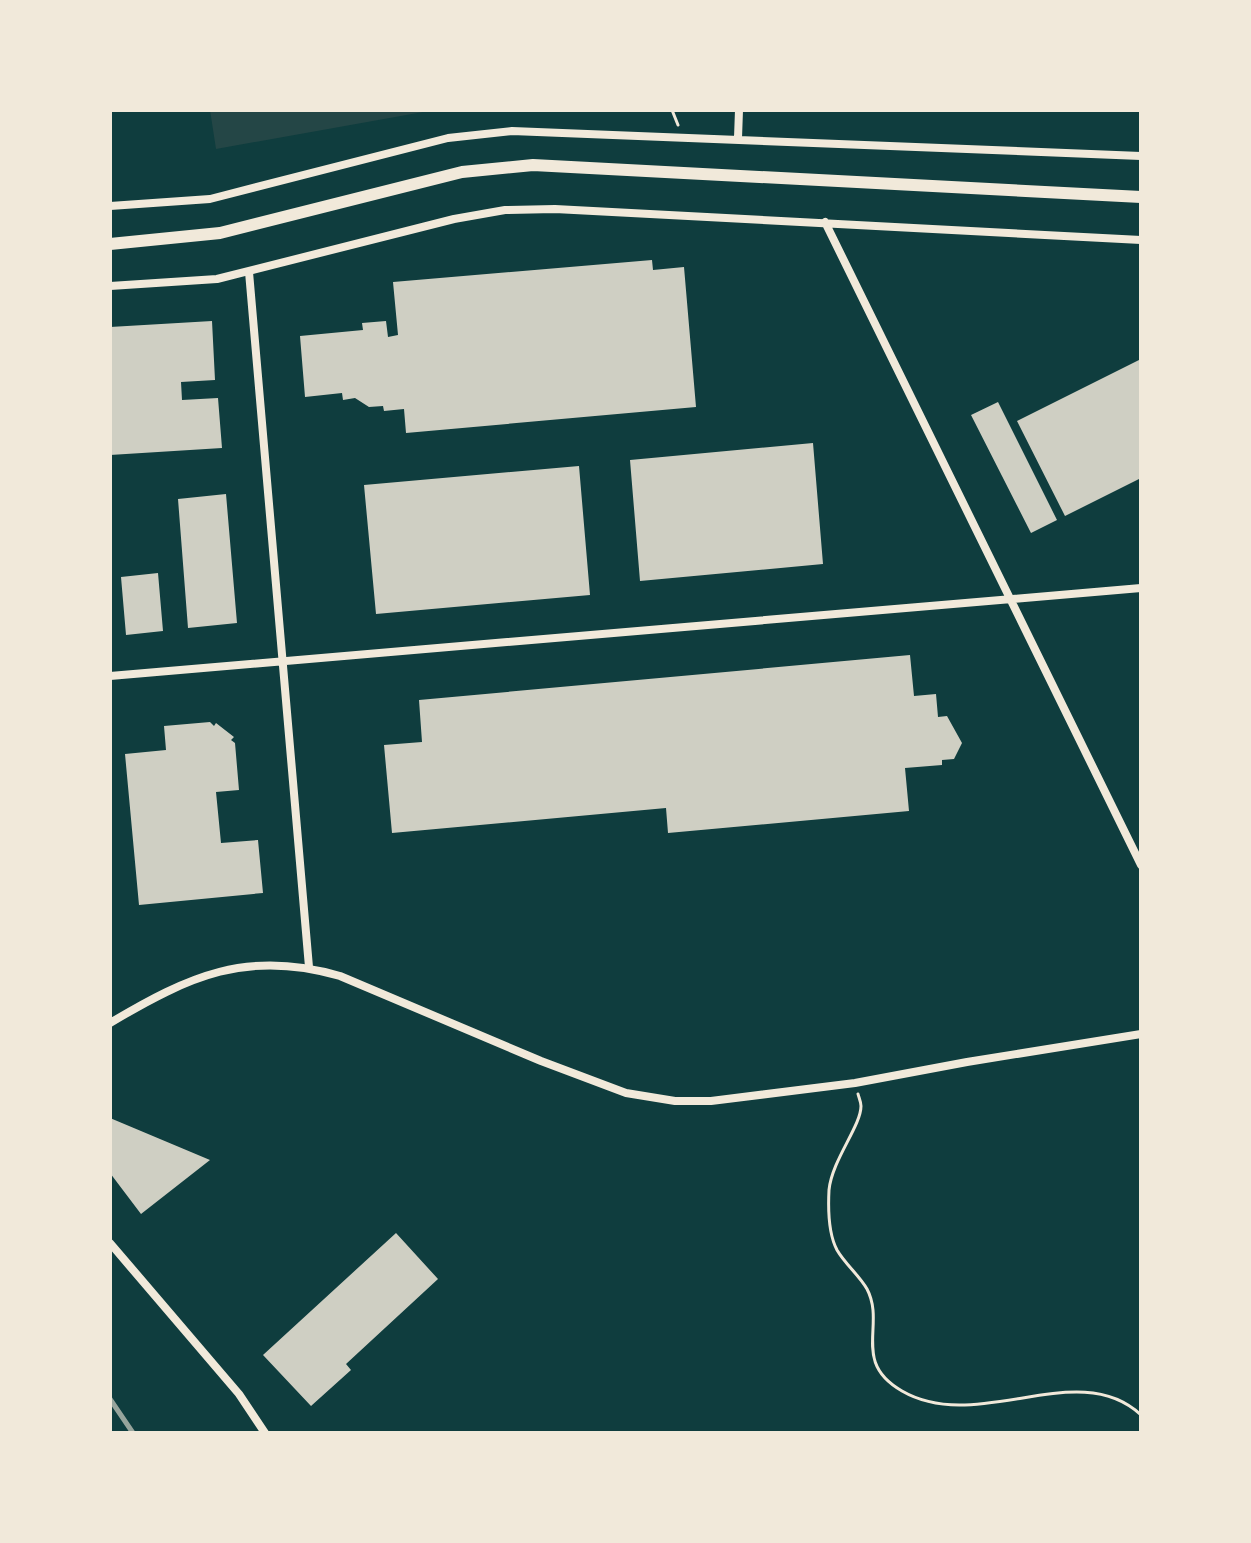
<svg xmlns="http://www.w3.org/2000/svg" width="1251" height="1543" viewBox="0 0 1251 1543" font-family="'Roboto Condensed',sans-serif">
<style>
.green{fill:#244646}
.building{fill:#cfcfc3}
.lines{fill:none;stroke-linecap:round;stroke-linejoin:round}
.path{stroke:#f1e9da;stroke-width:3}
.minor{stroke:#f1e9da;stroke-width:8}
.tertiary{stroke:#f1e9da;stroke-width:12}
.rail{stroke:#97a49c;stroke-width:5}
</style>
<rect width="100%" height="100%" fill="#0f3d3e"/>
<!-- green -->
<path class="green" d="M 210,110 L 486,110 L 423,112 L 216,149 Z"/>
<!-- building -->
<path class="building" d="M 652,260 L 653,270 L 684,267 L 696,407 L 406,433 L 404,409 L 384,411 L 383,406 L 369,407 L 355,398 L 343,400 L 342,393 L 305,397 L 300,336 L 363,330 L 362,323 L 386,321 L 388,337 L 398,335 L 393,282 Z
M 212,321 L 215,380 L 181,382 L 182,400 L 218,398 L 222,448 L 110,455 L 110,327 Z
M 1141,359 L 1141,478 L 1065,516 L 1017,421 Z
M 998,402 L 1057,520 L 1031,533 L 971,415 Z
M 813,443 L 823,564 L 640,581 L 630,460 Z
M 579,466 L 590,595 L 376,614 L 364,485 Z
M 226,494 L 237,623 L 188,628 L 178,499 Z
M 158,573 L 163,631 L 126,635 L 121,577 Z
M 910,655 L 914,696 L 936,694 L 938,717 L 947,716 L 962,743 L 954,759 L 942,760 L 942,765 L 905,768 L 909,811 L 668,833 L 666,808 L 392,833 L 384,745 L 422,742 L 419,700 Z
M 210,722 L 214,726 L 216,723 L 234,737 L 231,740 L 235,743 L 239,790 L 216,792 L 221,843 L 258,840 L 263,893 L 139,905 L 125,754 L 166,750 L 164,726 Z
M 110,1118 L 210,1160 L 141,1214 L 110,1173 Z
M 396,1233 L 438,1279 L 346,1364 L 351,1370 L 311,1406 L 263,1355 Z"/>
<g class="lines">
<!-- path -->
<path class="path" d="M 672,110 L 678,125
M 858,1094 C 859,1098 861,1102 861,1106 C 861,1126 832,1160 829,1190 C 828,1209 828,1233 837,1250 C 845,1264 859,1275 867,1289 C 886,1325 851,1362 902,1391 C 978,1435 1078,1356 1141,1415"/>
<!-- minor -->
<path class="minor" d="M 738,138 L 739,110
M 110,206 L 210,199 L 448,138 L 512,131 L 1141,156
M 825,222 L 1141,865
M 249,272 L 309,967
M 110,286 L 217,279 L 454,219 L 505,210 L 555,209 L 1141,240
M 110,676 L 1141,588
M 110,1023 C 189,976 247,949 340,976 L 541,1061 L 626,1093 L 675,1101 L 711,1101 L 855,1083 L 967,1062 L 1141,1034
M 110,1243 L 239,1394 L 265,1433"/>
<!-- tertiary -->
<path class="tertiary" d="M 110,244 L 220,233 L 462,172 L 533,165 L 1141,197"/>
<!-- rail -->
<path class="rail" d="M 110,1399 L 133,1433"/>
</g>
<!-- border -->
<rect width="1251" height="1543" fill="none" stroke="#f1e9da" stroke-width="224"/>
</svg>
